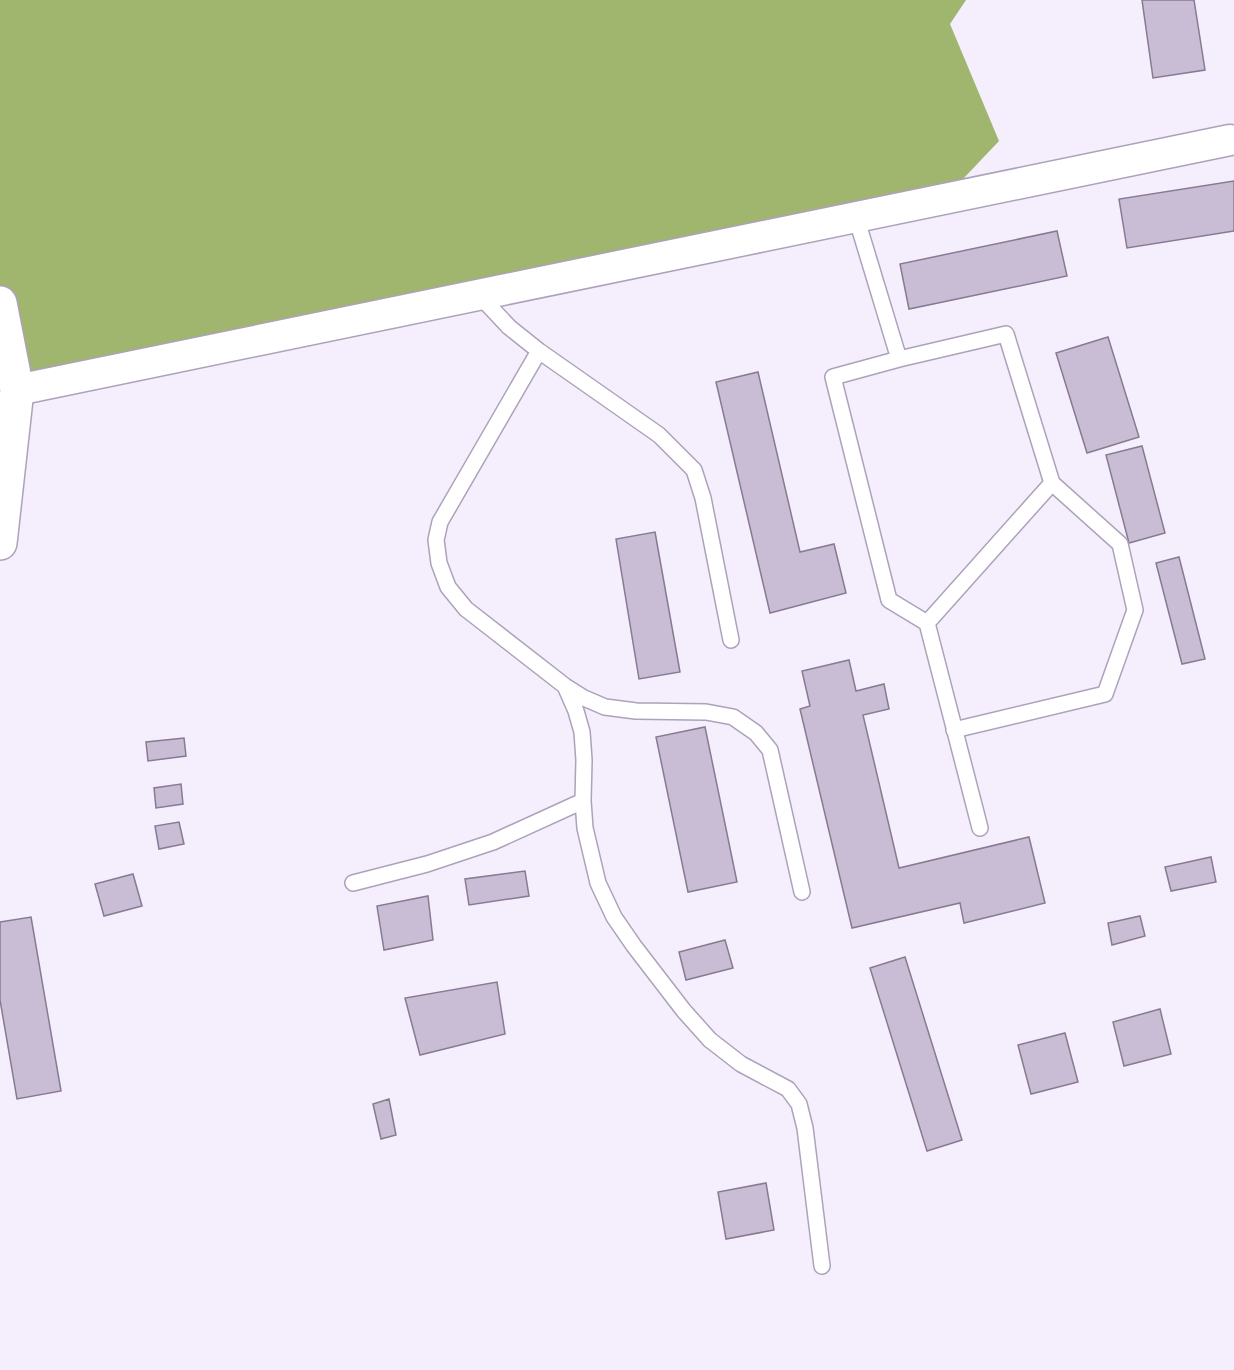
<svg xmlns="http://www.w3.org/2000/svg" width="1234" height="1370" viewBox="0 0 1234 1370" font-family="'PT Sans Narrow',sans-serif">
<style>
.forest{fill:#a0b56e}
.building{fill:#c9bdd5;stroke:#867b91;stroke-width:1.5}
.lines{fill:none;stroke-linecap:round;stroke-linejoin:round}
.lane-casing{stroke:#ada2b9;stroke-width:18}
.street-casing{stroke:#ada2b9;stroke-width:33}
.secondary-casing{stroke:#ada2b9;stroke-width:36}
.lane{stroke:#fff;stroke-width:15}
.street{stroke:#fff;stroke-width:30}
.secondary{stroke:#fff;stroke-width:33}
</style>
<rect width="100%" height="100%" fill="#f5eefd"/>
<!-- forest -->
<path class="forest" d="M 0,0 L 966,0 L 950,24 L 999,141 L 944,199 L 17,390 L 0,303 Z"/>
<!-- building -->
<path class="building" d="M 1142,0 L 1194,0 L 1205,70 L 1153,78 Z
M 1234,181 L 1234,231 L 1127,248 L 1119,199 Z
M 1057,231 L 1067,276 L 909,309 L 900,264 Z
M 1108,337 L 1139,437 L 1087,453 L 1056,353 Z
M 758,372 L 800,552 L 834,544 L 846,593 L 770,613 L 716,382 Z
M 1142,446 L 1165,533 L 1129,543 L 1106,455 Z
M 655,532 L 680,672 L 639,679 L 616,539 Z
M 1179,557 L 1205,659 L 1182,664 L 1156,563 Z
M 849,660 L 856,691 L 884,684 L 889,709 L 863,715 L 899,868 L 1029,837 L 1045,903 L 964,923 L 960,903 L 852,928 L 800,709 L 810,706 L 802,671 Z
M 705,727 L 737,882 L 688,892 L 656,737 Z
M 184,738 L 186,756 L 148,761 L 146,742 Z
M 181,784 L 183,804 L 156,808 L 154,788 Z
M 179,822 L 184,844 L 159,849 L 155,826 Z
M 1211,857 L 1216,882 L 1171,891 L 1165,867 Z
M 525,871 L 529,896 L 469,905 L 465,879 Z
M 133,874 L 142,906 L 104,916 L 95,884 Z
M 428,896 L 433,940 L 384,950 L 377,906 Z
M 1140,916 L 1145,936 L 1112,945 L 1108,923 Z
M 31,917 L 61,1091 L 17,1099 L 0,1000 L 0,922 Z
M 725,940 L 733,968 L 686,980 L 679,952 Z
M 905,957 L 962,1140 L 927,1151 L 870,968 Z
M 497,982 L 505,1034 L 420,1055 L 405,998 Z
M 1160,1009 L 1171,1054 L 1124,1066 L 1113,1022 Z
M 1065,1033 L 1078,1082 L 1031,1094 L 1018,1045 Z
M 389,1099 L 396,1135 L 381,1139 L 373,1104 Z
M 766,1183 L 774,1230 L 726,1239 L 718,1192 Z"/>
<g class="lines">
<defs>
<path id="lane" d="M 856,217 L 899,359 L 833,377 L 889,600 L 927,623 L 980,828
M 479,295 L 509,327 L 539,351 L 659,435 L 694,470 L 703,498 L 731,640
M 539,351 L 440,522 L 436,540 L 439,563 L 448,587 L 466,609 L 565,686 L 584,698 L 605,707 L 636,711 L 706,712 L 733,717 L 756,733 L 770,750 L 802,892
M 899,359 L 1006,334 L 1052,483 L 1120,544 L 1135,610 L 1105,694 L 954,730
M 927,623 L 1052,483
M 565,686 L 576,711 L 582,732 L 584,760 L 583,801 L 585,828 L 598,883 L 614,917 L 634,946 L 684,1011 L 710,1040 L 741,1064 L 788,1089 L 799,1104 L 805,1128 L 822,1266
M 353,883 L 427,864 L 493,842 L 583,801"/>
<path id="street" d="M 17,390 L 1230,140"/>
<path id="secondary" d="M 0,303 L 17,390 L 0,543"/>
</defs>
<!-- lane casing -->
<use href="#lane" class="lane-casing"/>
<!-- street casing -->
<use href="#street" class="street-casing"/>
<!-- secondary casing -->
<use href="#secondary" class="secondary-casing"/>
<!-- lane -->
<use href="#lane" class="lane"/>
<!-- street -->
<use href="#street" class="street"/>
<!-- secondary -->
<use href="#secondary" class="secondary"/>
</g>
</svg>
